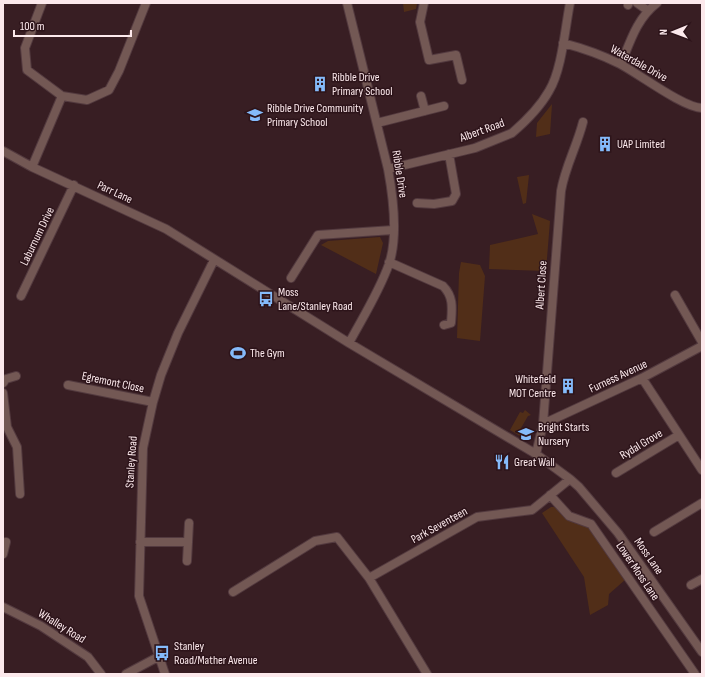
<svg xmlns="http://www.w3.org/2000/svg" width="705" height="677" viewBox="0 0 705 677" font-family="'Sofia Sans Condensed',sans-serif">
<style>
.green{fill:#512e18}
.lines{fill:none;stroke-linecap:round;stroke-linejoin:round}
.minor-casing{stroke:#533a3f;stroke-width:10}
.minor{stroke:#735854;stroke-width:8}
.labels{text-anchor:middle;stroke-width:3;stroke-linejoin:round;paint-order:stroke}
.street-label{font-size:12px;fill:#fce9ec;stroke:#2d141a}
.poi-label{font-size:12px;fill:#fce9ec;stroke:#2d141a;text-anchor:start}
</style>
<rect width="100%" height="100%" fill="#381e23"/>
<!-- green -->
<path class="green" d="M 403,3 L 417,3 L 416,9 L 404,12 Z
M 552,104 L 550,134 L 536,137 L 537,123 Z
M 529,175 L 526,203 L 523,204 L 517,177 Z
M 532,214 L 550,221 L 546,271 L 489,269 L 490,245 L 538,234 Z
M 380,237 L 383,243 L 376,274 L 321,245 L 328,241 Z
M 461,262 L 480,265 L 485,276 L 480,341 L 457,338 L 459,273 Z
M 525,410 L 531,415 L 528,416 L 521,428 L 524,429 L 520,436 L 510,430 L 520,412 L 523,413 Z
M 551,507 L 554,507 L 569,519 L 590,528 L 626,579 L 609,594 L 608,605 L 590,615 L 584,577 L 542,513 Z"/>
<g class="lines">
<defs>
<path id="minor" d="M 42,3 L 25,48 L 27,70 L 62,96 L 87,100 L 109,90 L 119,71 L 146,3
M 347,3 L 388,169 C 393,196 398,237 389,264 C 379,292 363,317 349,343
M 424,3 L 420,22 L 429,60 L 456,55 L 462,80
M 637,3 L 647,10
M 628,5 L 629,3
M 563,43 C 582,48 602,55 620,64 C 639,74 684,108 702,108
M 621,64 C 630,42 637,18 657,3
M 421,96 L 425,111
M 377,123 L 444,106
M 3,151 L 32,167 L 166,229 L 349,343 L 536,454 L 570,479 L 532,510 L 477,517 L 369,578
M 32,167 L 62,96
M 388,169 L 475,148 L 512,133 C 526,121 540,107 549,91 C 562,70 565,28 570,3
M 417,203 L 434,204 L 452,201 L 456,194 L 449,154
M 389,262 L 443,286 C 454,297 452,309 451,323 L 444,325
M 291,278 L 318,235 L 393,230
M 675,295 L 702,342
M 21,296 L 74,185
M 642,378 L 702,470
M 3,383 L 6,379 L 16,376
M 68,385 L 153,402
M 3,393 L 7,427 L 17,447 L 20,494
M 543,424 L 642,378 L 702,346
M 536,454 L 543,424 L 561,191 C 565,167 577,146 583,122
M 616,473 L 679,435
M 570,479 L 579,487 L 618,533 L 702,652
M 550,495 L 569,516 L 591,524 L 695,674
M 654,532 L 702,503
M 140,542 L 188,542
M 3,554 L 6,542
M 187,561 L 189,523
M 691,585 L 702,579
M 233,592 L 315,541 L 337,537 L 369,578 L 427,674
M 3,607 L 41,626 L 88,657 L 101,674
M 126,674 L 158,657
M 165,674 L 139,596 L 143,448 L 153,402 L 161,375 L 178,333 L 214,260"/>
</defs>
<!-- minor casing -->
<use href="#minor" class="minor-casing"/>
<!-- minor -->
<use href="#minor" class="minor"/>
</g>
<!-- icons -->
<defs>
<symbol id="building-bare" viewBox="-9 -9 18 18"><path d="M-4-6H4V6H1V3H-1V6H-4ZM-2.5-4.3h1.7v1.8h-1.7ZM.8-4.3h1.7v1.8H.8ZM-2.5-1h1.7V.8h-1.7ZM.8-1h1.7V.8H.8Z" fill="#85bbfb" stroke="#2d141a" stroke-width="2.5" paint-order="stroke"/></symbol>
<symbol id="school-bare" viewBox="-9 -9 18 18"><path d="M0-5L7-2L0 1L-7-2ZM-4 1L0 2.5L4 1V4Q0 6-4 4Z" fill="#85bbfb" stroke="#2d141a" stroke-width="2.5" paint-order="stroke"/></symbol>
<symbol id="bus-bare" viewBox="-9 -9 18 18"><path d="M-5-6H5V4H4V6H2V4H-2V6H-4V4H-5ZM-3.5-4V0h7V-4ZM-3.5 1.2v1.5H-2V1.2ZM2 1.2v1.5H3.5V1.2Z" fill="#85bbfb" stroke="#2d141a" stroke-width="2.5" paint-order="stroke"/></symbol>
<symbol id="stadium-bare" viewBox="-9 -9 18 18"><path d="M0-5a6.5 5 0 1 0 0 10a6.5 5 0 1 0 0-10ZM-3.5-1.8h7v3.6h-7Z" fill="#85bbfb" stroke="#2d141a" stroke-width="2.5" paint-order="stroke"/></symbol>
<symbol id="restaurant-bare" viewBox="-9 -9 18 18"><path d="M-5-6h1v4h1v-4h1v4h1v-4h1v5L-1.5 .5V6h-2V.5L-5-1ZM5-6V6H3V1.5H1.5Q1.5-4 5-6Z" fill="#85bbfb" stroke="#2d141a" stroke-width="2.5" paint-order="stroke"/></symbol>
</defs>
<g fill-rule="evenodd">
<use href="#building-bare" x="309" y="73" width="22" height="22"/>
<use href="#school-bare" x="244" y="104" width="22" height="22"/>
<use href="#building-bare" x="594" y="133" width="22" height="22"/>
<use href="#bus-bare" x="255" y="288" width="22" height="22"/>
<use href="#stadium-bare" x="227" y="342" width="22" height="22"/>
<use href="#building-bare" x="557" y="375" width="22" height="22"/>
<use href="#school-bare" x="515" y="423" width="22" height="22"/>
<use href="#restaurant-bare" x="491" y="451" width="22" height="22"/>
<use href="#bus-bare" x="151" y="642" width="22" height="22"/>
</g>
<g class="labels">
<!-- street labels -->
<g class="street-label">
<text transform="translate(639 63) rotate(29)" y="4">Waterdale Drive</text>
<text transform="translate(482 130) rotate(-20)" y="4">Albert Road</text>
<text transform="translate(400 174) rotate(81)" y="4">Ribble Drive</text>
<text transform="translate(115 192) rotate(25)" y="4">Parr Lane</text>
<text transform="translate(37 236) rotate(-64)" y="4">Laburnum Drive</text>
<text transform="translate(541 285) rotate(-86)" y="4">Albert Close</text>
<text transform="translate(618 376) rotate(-25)" y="4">Furness Avenue</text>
<text transform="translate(113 382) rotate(12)" y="4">Egremont Close</text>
<text transform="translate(641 444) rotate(-31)" y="4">Rydal Grove</text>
<text transform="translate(131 462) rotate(-86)" y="4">Stanley Road</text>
<text transform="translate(439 525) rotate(-29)" y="4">Park Seventeen</text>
<text transform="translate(649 556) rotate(55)" y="4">Moss Lane</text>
<text transform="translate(638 571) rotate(56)" y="4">Lower Moss Lane</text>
<text transform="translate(62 626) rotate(32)" y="4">Whalley Road</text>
</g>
<!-- poi labels -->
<g class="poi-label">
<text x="332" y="81">Ribble Drive<tspan x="332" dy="14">Primary School</tspan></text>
<text x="267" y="112">Ribble Drive Community<tspan x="267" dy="14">Primary School</tspan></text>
<text x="617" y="148">UAP Limited</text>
<text x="278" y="296">Moss<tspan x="278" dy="14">Lane/Stanley Road</tspan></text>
<text x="250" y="357">The Gym</text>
<text x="556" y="383" text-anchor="end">Whitefield<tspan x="556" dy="14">MOT Centre</tspan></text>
<text x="538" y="431">Bright Starts<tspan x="538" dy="14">Nursery</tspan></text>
<text x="514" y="466">Great Wall</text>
<text x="174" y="650">Stanley<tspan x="174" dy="14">Road/Mather Avenue</tspan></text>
</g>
</g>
<!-- border -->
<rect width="705" height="677" fill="none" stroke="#fce9ec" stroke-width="8"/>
<!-- north arrow -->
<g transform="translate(673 32) rotate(269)" stroke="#2d141a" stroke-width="3" paint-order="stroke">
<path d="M0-3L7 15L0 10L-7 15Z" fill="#fce9ec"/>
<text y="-6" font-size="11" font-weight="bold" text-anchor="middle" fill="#fce9ec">N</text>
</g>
<!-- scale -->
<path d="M14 30v6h117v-6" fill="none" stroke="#fce9ec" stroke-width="2"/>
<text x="20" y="30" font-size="12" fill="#fce9ec" stroke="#2d141a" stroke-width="3" paint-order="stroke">100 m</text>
</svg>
